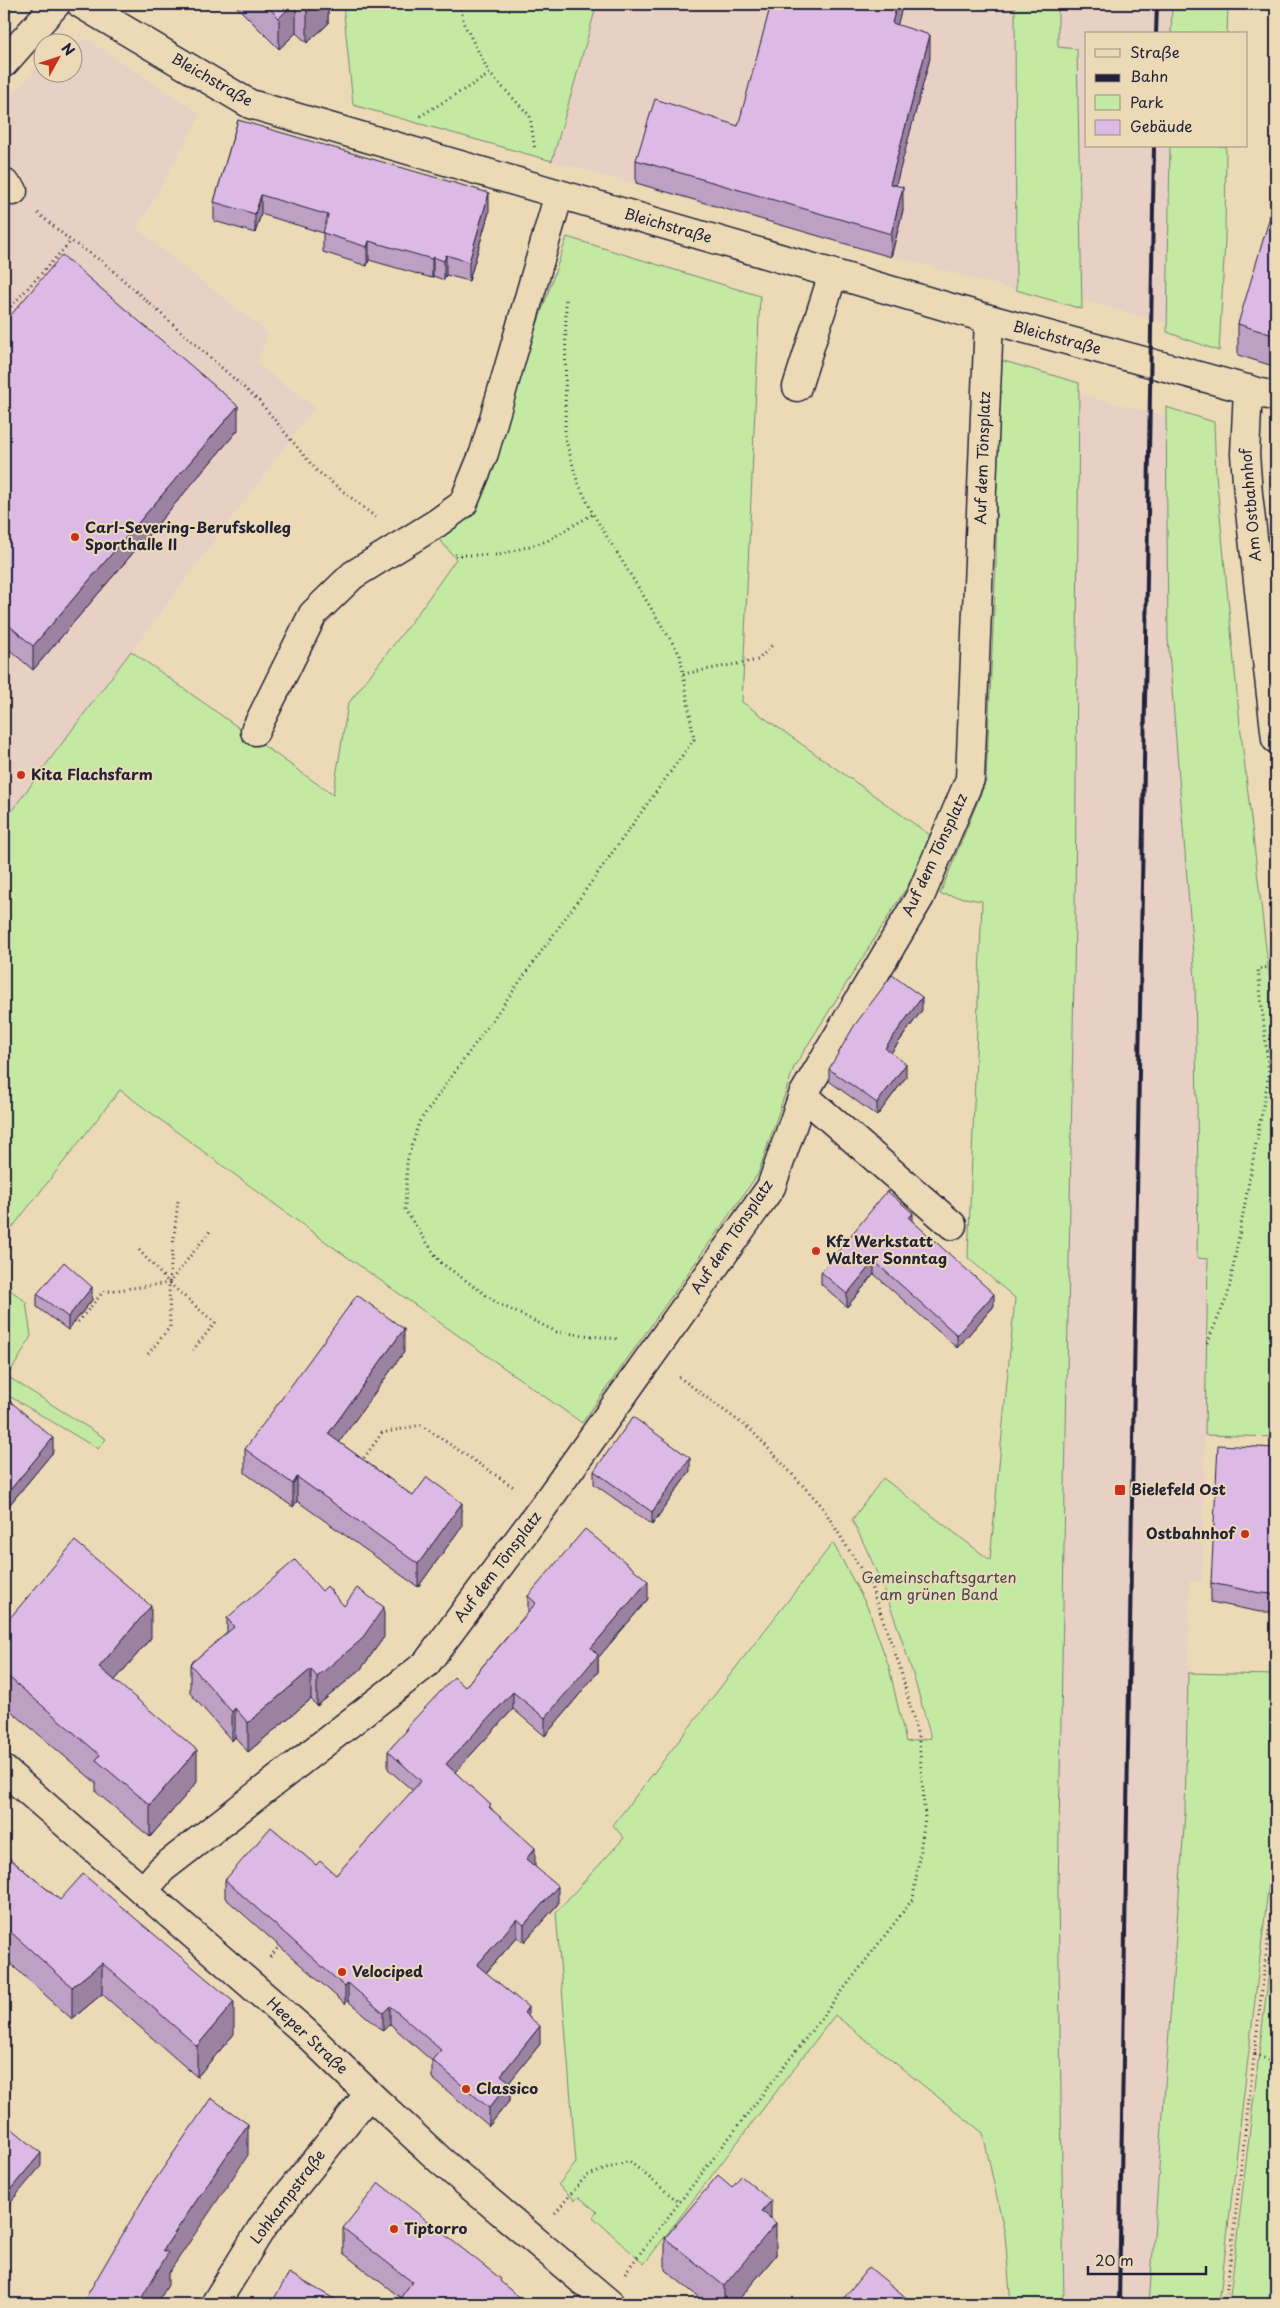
<svg xmlns="http://www.w3.org/2000/svg" width="1280" height="2308" viewBox="0 0 1280 2308" font-family="'Playpen Sans',sans-serif">
<style>
.built{fill:#e8d0c5}
.green{fill:#c4e9a3;stroke:#73866f}
.lines{fill:none;stroke-linecap:round;stroke-linejoin:round}
.minor-casing{stroke:#22223b;stroke-width:31}
.major-casing{stroke:#22223b;stroke-width:31}
.path{stroke:#22223b;stroke-width:3;stroke-dasharray:1 4;stroke-linecap:butt}
.minor{stroke:#ecdab7;stroke-width:28}
.major{stroke:#ecdab7;stroke-width:28}
.rail{stroke:#22223b;stroke-width:4}
.wall{fill:#bea0c5;stroke:#22223b}
.shaded-wall{fill:#9b82a0;stroke:#22223b}
.building{fill:#ddbae5;stroke:#22223b}
.poi-dot{fill:#c8321e;stroke:#ecdab7;stroke-width:2}
.labels{text-anchor:middle;stroke-width:4;stroke-linejoin:round;paint-order:stroke}
.street-label{font-size:15px;fill:#22223b;stroke:#ecdab7}
.poi-label{font-size:15px;font-weight:bold;fill:#22223b;stroke:#ecdab7;text-anchor:start}
.park-label{font-size:15px;fill:#424a50;stroke:#ecdab7}
</style>
<rect width="100%" height="100%" fill="#ecdab7"/>
<filter id="ink" filterUnits="userSpaceOnUse"><feTurbulence type="fractalNoise" baseFrequency=".02" numOctaves="2"/><feDisplacementMap in="SourceGraphic" scale="10" xChannelSelector="R" yChannelSelector="G"/><feConvolveMatrix kernelMatrix="1 2 1 2 8 2 1 2 1" color-interpolation-filters="sRGB"/></filter>
<g filter="url(#ink)">
<!-- built -->
<path class="built" d="M 597,4 L 1228,4 L 1227,34 L 1086,34 L 1086,146 L 1226,146 L 1225,240 L 1219,351 L 1167,332 L 1167,324 L 1083,300 L 1082,309 L 552,161 Z
M 88,40 L 201,114 L 137,229 L 268,333 L 257,364 L 315,407 L 4,821 L 4,106 L 42,61 L 42,72 L 72,72 L 72,42 L 66,42 Z
M 997,359 L 1079,383 L 1079,394 L 1166,416 L 1166,407 L 1214,422 L 1216,474 L 1240,724 L 1276,1034 L 1276,1437 L 1205,1436 L 1202,1581 L 1190,1581 L 1188,1672 L 1276,1675 L 1276,1805 L 1272,1856 L 1219,2304 L 1011,2304 L 1005,2235 L 990,1560 L 1015,1298 L 968,1258 L 982,901 L 940,894 L 986,781 L 996,562 Z"/>
<!-- green -->
<path class="green" d="M 343,4 L 597,4 L 552,161 L 353,105 Z
M 1015,4 L 1058,4 L 1058,47 L 1077,49 L 1082,309 L 1016,290 Z
M 1172,4 L 1228,4 L 1227,34 L 1171,34 Z
M 1170,146 L 1226,146 L 1225,240 L 1219,351 L 1167,332 Z
M 567,237 L 760,296 L 742,702 L 930,835 L 915,874 L 794,1067 L 758,1174 L 582,1423 L 326,1242 L 120,1090 L 4,1238 L 4,821 L 131,651 L 333,795 L 348,704 L 418,613 L 456,559 L 439,539 L 464,520 L 476,503 Z
M 997,359 L 1079,383 L 1075,918 L 1058,1891 L 1064,2304 L 1011,2304 L 1005,2235 L 983,2133 L 835,2015 L 644,2264 L 593,2217 L 597,2212 L 579,2197 L 575,2200 L 558,2185 L 576,2163 L 556,1912 L 624,1838 L 613,1825 L 833,1543 L 868,1608 L 889,1667 L 906,1742 L 931,1738 C 910,1661 889,1591 852,1520 L 883,1478 L 990,1560 L 1015,1298 L 968,1258 L 982,901 L 940,894 L 986,781 L 996,562 Z
M 1166,407 L 1214,422 L 1216,474 L 1240,724 L 1276,1034 L 1276,1437 L 1205,1435 L 1208,1259 L 1197,1258 L 1198,1174 L 1195,979 L 1168,639 Z
M 4,1285 L 26,1302 L 31,1336 L 18,1360 L 7,1376 L 106,1439 L 98,1449 L 4,1393 Z
M 1188,1673 L 1276,1675 L 1276,1805 L 1272,1856 L 1219,2304 L 1149,2304 L 1185,1813 Z
M 1272,1946 L 1276,1948 L 1276,2304 L 1229,2304 Z"/>
<g class="lines">
<defs>
<path id="minor" d="M 81,4 L 250,104 L 989,319 L 1276,397
M 4,63 L 56,4
M 4,183 L 13,191
M 797,387 L 833,274
M 1248,389 L 1245,454 L 1248,494 L 1276,739
M 255,731 L 313,614 L 353,575 L 437,523 L 463,504 L 484,453 L 559,194
M 803,1095 L 952,1225
M 143,1891 L 162,1869 L 426,1664 L 543,1507 L 771,1187 L 803,1095 L 920,897 L 970,779 L 989,319
M 215,2304 L 263,2226 L 369,2094"/>
<path id="major" d="M 4,1770 L 304,2031 L 369,2094 L 440,2160 L 610,2304"/>
</defs>
<!-- minor casing -->
<use href="#minor" class="minor-casing"/>
<!-- major casing -->
<use href="#major" class="major-casing"/>
<!-- path -->
<path class="path" d="M 460,4 L 464,24 L 490,74 L 530,116 L 535,150
M 420,116 L 490,74
M 38,213 L 71,241 L 103,262 L 259,401 L 316,470 L 378,519
M 566,300 L 565,437 L 577,480 L 593,514 L 680,655 L 694,739 L 419,1122 L 407,1161 L 405,1210 L 440,1262 L 497,1303 L 557,1332 L 619,1339
M 4,314 L 71,241
M 455,555 L 499,555 L 547,541 L 593,514
M 683,674 L 758,660 L 773,644
M 139,1250 L 169,1283 L 215,1323 L 193,1350
M 78,1322 L 103,1292 L 169,1283 L 210,1231
M 1207,1343 L 1228,1295 L 1269,1074 L 1258,969 L 1276,966
M 148,1354 L 170,1327 L 169,1283 L 178,1200
M 361,1462 L 382,1433 L 421,1425 L 515,1488
M 270,1957 L 281,1944
M 1254,2054 L 1276,2063
M 555,2213 L 586,2176 L 629,2161 L 680,2203
M 625,2273 L 913,1899 L 925,1818 L 919,1740 L 899,1664 L 870,1584 L 821,1505 L 752,1431 L 679,1377
M 1225,2304 L 1276,1870"/>
<!-- minor -->
<use href="#minor" class="minor"/>
<!-- major -->
<use href="#major" class="major"/>
<!-- rail -->
<path class="rail" d="M 1156,34 L 1157,4
M 1119,2304 L 1154,146"/>
</g>
<!-- wall -->
<path class="wall" d="M 234,4 L 328,4 L 328,24 L 307,43 L 296,33 L 279,49 Z
M 897,25 L 930,58 L 895,186 L 903,210 L 891,257 L 636,183 L 636,160 L 738,126 Z
M 238,120 L 489,212 L 469,281 L 446,275 L 444,280 L 433,276 L 432,278 L 369,260 L 367,266 L 323,252 L 323,233 L 261,214 L 255,233 L 214,221 L 214,202 Z
M 1276,211 L 1276,367 L 1238,355 L 1238,324 Z
M 4,323 L 238,430 L 33,670 L 4,645 Z
M 922,1010 L 891,1053 L 906,1077 L 877,1116 L 829,1081 L 829,1069 Z
M 913,1223 L 994,1306 L 957,1348 L 874,1274 L 847,1307 L 821,1284 L 821,1272 Z
M 37,1294 L 92,1300 L 68,1330 L 37,1307 Z
M 404,1352 L 339,1442 L 413,1496 L 462,1526 L 418,1587 L 297,1501 L 293,1507 L 245,1473 L 245,1449 Z
M 4,1396 L 53,1452 L 6,1509 L 4,1508 Z
M 1276,1448 L 1276,1612 L 1260,1612 L 1211,1602 L 1211,1583 Z
M 594,1471 L 690,1471 L 652,1525 L 594,1484 Z
M 322,1591 L 344,1606 L 384,1637 L 361,1669 L 317,1706 L 311,1699 L 248,1752 L 235,1737 L 232,1741 L 190,1693 L 190,1664 L 227,1633 L 227,1618 Z
M 528,1596 L 648,1599 L 598,1658 L 598,1672 L 545,1736 L 513,1709 L 455,1772 L 491,1808 L 535,1866 L 558,1904 L 524,1942 L 517,1937 L 486,1973 L 528,2017 L 540,2044 L 509,2082 L 510,2100 L 489,2126 L 432,2078 L 432,2061 L 390,2024 L 383,2031 L 348,2001 L 345,2004 L 225,1898 L 225,1880 L 316,1865 L 336,1875 L 413,1791 L 388,1769 L 388,1751 L 406,1732 L 406,1728 L 465,1687 L 528,1612 Z
M 4,1625 L 151,1638 L 115,1680 L 197,1782 L 150,1837 L 96,1792 L 96,1783 L 4,1705 Z
M 4,1854 L 60,1900 L 234,2034 L 197,2077 L 102,1994 L 72,2019 L 4,1958 Z
M 771,2218 L 776,2255 L 735,2304 L 707,2304 L 665,2270 L 665,2238 Z
M 343,2228 L 501,2283 L 526,2304 L 401,2304 L 401,2298 L 343,2253 Z"/>
<!-- shaded-wall -->
<path class="shaded-wall" d="M 293,4 L 296,4 L 296,33 L 279,49 L 279,18 Z
M 315,4 L 328,4 L 328,24 L 307,43 L 307,12 Z
M 897,4 L 903,4 L 892,46 L 892,23 Z
M 930,35 L 930,58 L 890,207 L 890,184 Z
M 903,187 L 903,210 L 891,257 L 891,234 Z
M 489,193 L 489,212 L 469,281 L 469,262 Z
M 261,195 L 261,214 L 255,233 L 255,214 Z
M 369,241 L 369,260 L 367,266 L 367,247 Z
M 446,255 L 446,275 L 444,280 L 444,261 Z
M 433,257 L 433,276 L 432,278 L 432,259 Z
M 238,406 L 238,430 L 33,670 L 33,646 Z
M 922,997 L 922,1010 L 885,1061 L 885,1048 Z
M 906,1064 L 906,1077 L 877,1116 L 877,1103 Z
M 913,1213 L 913,1225 L 909,1218 Z
M 874,1261 L 874,1274 L 847,1307 L 847,1294 Z
M 92,1287 L 92,1300 L 68,1330 L 68,1317 Z
M 994,1294 L 994,1306 L 957,1348 L 957,1335 Z
M 404,1329 L 404,1352 L 328,1458 L 328,1434 Z
M 53,1438 L 53,1452 L 6,1509 L 6,1495 Z
M 690,1458 L 690,1471 L 652,1525 L 652,1512 Z
M 297,1477 L 297,1501 L 293,1507 L 293,1484 Z
M 462,1503 L 462,1526 L 418,1587 L 418,1564 Z
M 648,1581 L 648,1599 L 598,1658 L 598,1672 L 545,1736 L 545,1718 L 591,1648 Z
M 151,1606 L 151,1638 L 99,1699 L 99,1667 Z
M 384,1607 L 384,1637 L 361,1669 L 317,1706 L 317,1677 Z
M 311,1669 L 311,1699 L 248,1752 L 248,1723 Z
M 513,1692 L 513,1709 L 446,1782 L 446,1764 Z
M 235,1708 L 235,1737 L 232,1741 L 232,1712 Z
M 197,1750 L 197,1782 L 150,1837 L 150,1805 Z
M 535,1848 L 535,1866 L 526,1876 L 526,1859 Z
M 558,1886 L 558,1904 L 524,1942 L 524,1925 Z
M 517,1919 L 517,1937 L 477,1983 L 477,1965 Z
M 102,1963 L 102,1994 L 72,2019 L 72,1987 Z
M 348,1983 L 348,2001 L 345,2004 L 345,1987 Z
M 234,2002 L 234,2034 L 197,2077 L 197,2046 Z
M 390,2006 L 390,2024 L 383,2031 L 383,2013 Z
M 528,2007 L 528,2025 L 524,2013 Z
M 540,2026 L 540,2044 L 501,2093 L 501,2075 Z
M 510,2082 L 510,2100 L 489,2126 L 489,2108 Z
M 248,2124 L 248,2155 L 168,2274 L 168,2285 L 157,2304 L 138,2304 L 163,2250 Z
M 41,2153 L 41,2166 L 4,2210 L 4,2197 Z
M 771,2201 L 771,2230 L 776,2223 L 776,2255 L 735,2304 L 724,2304 L 724,2286 L 762,2211 Z"/>
<!-- building -->
<path class="building" d="M 265,4 L 293,4 L 279,18 Z
M 299,4 L 315,4 L 307,12 Z
M 771,4 L 897,4 L 892,23 L 930,35 L 890,184 L 903,187 L 891,234 L 636,160 L 655,99 L 738,126 Z
M 238,120 L 489,193 L 469,262 L 446,255 L 444,261 L 433,257 L 432,259 L 369,241 L 367,247 L 323,233 L 328,215 L 261,195 L 255,214 L 214,202 Z
M 1272,210 L 1276,211 L 1276,336 L 1238,324 Z
M 62,255 L 238,406 L 33,646 L 4,621 L 4,323 Z
M 892,975 L 922,997 L 885,1048 L 906,1064 L 877,1103 L 829,1069 L 854,1026 Z
M 887,1191 L 913,1213 L 909,1218 L 994,1294 L 957,1335 L 874,1261 L 847,1294 L 821,1272 Z
M 64,1262 L 92,1287 L 68,1317 L 37,1294 Z
M 357,1295 L 404,1329 L 328,1434 L 413,1496 L 427,1477 L 462,1503 L 418,1564 L 297,1477 L 293,1484 L 245,1449 Z
M 4,1396 L 53,1438 L 6,1495 L 4,1493 Z
M 633,1417 L 690,1458 L 652,1512 L 594,1471 Z
M 1218,1445 L 1276,1448 L 1276,1594 L 1260,1593 L 1211,1583 Z
M 585,1529 L 648,1581 L 591,1648 L 598,1655 L 545,1718 L 513,1692 L 446,1764 L 491,1805 L 489,1807 L 535,1848 L 526,1859 L 558,1886 L 524,1925 L 517,1919 L 477,1965 L 528,2007 L 524,2013 L 540,2026 L 501,2075 L 510,2082 L 489,2108 L 432,2060 L 441,2050 L 390,2006 L 383,2013 L 348,1983 L 345,1987 L 225,1880 L 271,1827 L 316,1865 L 320,1861 L 336,1875 L 421,1781 L 388,1751 L 408,1729 L 406,1728 L 454,1677 L 465,1687 L 536,1603 L 528,1596 Z
M 75,1541 L 151,1606 L 99,1667 L 197,1750 L 150,1805 L 96,1760 L 100,1755 L 4,1673 L 4,1625 Z
M 295,1560 L 322,1591 L 327,1586 L 344,1606 L 357,1588 L 384,1607 L 361,1640 L 317,1677 L 311,1669 L 248,1723 L 235,1708 L 232,1712 L 190,1664 L 234,1627 L 227,1618 Z
M 4,1854 L 60,1900 L 83,1874 L 234,2002 L 197,2046 L 102,1963 L 72,1987 L 4,1926 Z
M 211,2098 L 248,2124 L 163,2250 L 168,2253 L 138,2304 L 82,2304 L 149,2189 Z
M 4,2122 L 41,2153 L 4,2197 Z
M 718,2175 L 732,2187 L 741,2176 L 771,2201 L 762,2211 L 776,2223 L 724,2286 L 665,2238 Z
M 379,2183 L 501,2279 L 500,2281 L 526,2304 L 410,2304 L 401,2297 L 412,2282 L 343,2228 Z
M 869,2267 L 914,2304 L 839,2304 Z
M 289,2273 L 338,2301 L 336,2304 L 271,2304 Z"/>
</g>
<!-- markers -->
<g class="poi-dot">
<circle cx="75" cy="537" r="5"/>
<circle cx="21" cy="775" r="5"/>
<circle cx="816" cy="1251" r="5"/>
<rect x="1114" y="1484" width="12" height="12" rx="2.5"/>
<circle cx="1245" cy="1534" r="5"/>
<circle cx="342" cy="1972" r="5"/>
<circle cx="466" cy="2089" r="5"/>
<circle cx="394" cy="2229" r="5"/>
</g>
<g class="labels">
<!-- street labels -->
<g class="street-label">
<text transform="translate(212 80) rotate(30)" y="5">Bleichstraße</text>
<text transform="translate(668 226) rotate(16)" y="5">Bleichstraße</text>
<text transform="translate(1057 338) rotate(15)" y="5">Bleichstraße</text>
<text transform="translate(983 458) rotate(-88)" y="5">Auf dem Tönsplatz</text>
<text transform="translate(1251 505) rotate(-95)" y="5">Am Ostbahnhof</text>
<text transform="translate(935 855) rotate(-65)" y="5">Auf dem Tönsplatz</text>
<text transform="translate(732 1237) rotate(-56)" y="5">Auf dem Tönsplatz</text>
<text transform="translate(498 1567) rotate(-53)" y="5">Auf dem Tönsplatz</text>
<text transform="translate(307 2036) rotate(43)" y="5">Heeper Straße</text>
<text transform="translate(288 2197) rotate(-53)" y="5">Lohkampstraße</text>
</g>
<!-- poi labels -->
<g class="poi-label">
<text x="85" y="533">Carl-Severing-Berufskolleg<tspan x="85" dy="17">Sporthalle II</tspan></text>
<text x="31" y="780">Kita Flachsfarm</text>
<text x="826" y="1247">Kfz Werkstatt<tspan x="826" dy="17">Walter Sonntag</tspan></text>
<text x="1131" y="1495">Bielefeld Ost</text>
<text x="1235" y="1539" text-anchor="end">Ostbahnhof</text>
<text x="352" y="1977">Velociped</text>
<text x="476" y="2094">Classico</text>
<text x="404" y="2234">Tiptorro</text>
</g>
<!-- park labels -->
<g class="park-label">
<text x="939" y="1583">Gemeinschaftsgarten<tspan x="939" dy="17">am grünen Band</tspan></text>
</g>
</g>
<!-- margin -->
<rect width="1280" height="2308" fill="none" stroke="#ecdab7" stroke-width="20"/>
<rect x="10" y="10" width="1260" height="2288" fill="none" stroke="#22223b" stroke-width="2" filter="url(#ink)"/>
<!-- legend -->
<rect x="1085" y="32" width="162" height="115" fill="#ecdab7" stroke="#9b9085"/>
<rect x="1095" y="49" width="25" height="8" fill="#ecdab7" stroke="#9b9085"/>
<text x="1130" y="58" font-size="15" fill="#22223b">Straße</text>
<rect x="1095" y="74" width="25" height="8" fill="#22223b" stroke="#9b9085"/>
<text x="1130" y="82" font-size="15" fill="#22223b">Bahn</text>
<rect x="1095" y="95" width="25" height="15" fill="#c4e9a3" stroke="#9b9085"/>
<text x="1130" y="108" font-size="15" fill="#22223b">Park</text>
<rect x="1095" y="120" width="25" height="15" fill="#ddbae5" stroke="#9b9085"/>
<text x="1130" y="132" font-size="15" fill="#22223b">Gebäude</text>
<!-- north arrow -->
<g transform="translate(58 58) rotate(50)"><circle r="24" fill="#ecdab7" stroke="#9b9085"/>
<path d="M0-4L9 19L0 12L-9 19Z" fill="#c8321e"/>
<text y="-8" font-size="14" font-weight="bold" text-anchor="middle" fill="#22223b">N</text>
</g>
<!-- scale -->
<path d="M1088 2266v8h118v-8" fill="none" stroke="#22223b" stroke-width="2.5"/>
<text x="1095" y="2266" font-size="15" fill="#22223b" stroke="#ecdab7" stroke-width="4" paint-order="stroke">20 m</text>
</svg>
